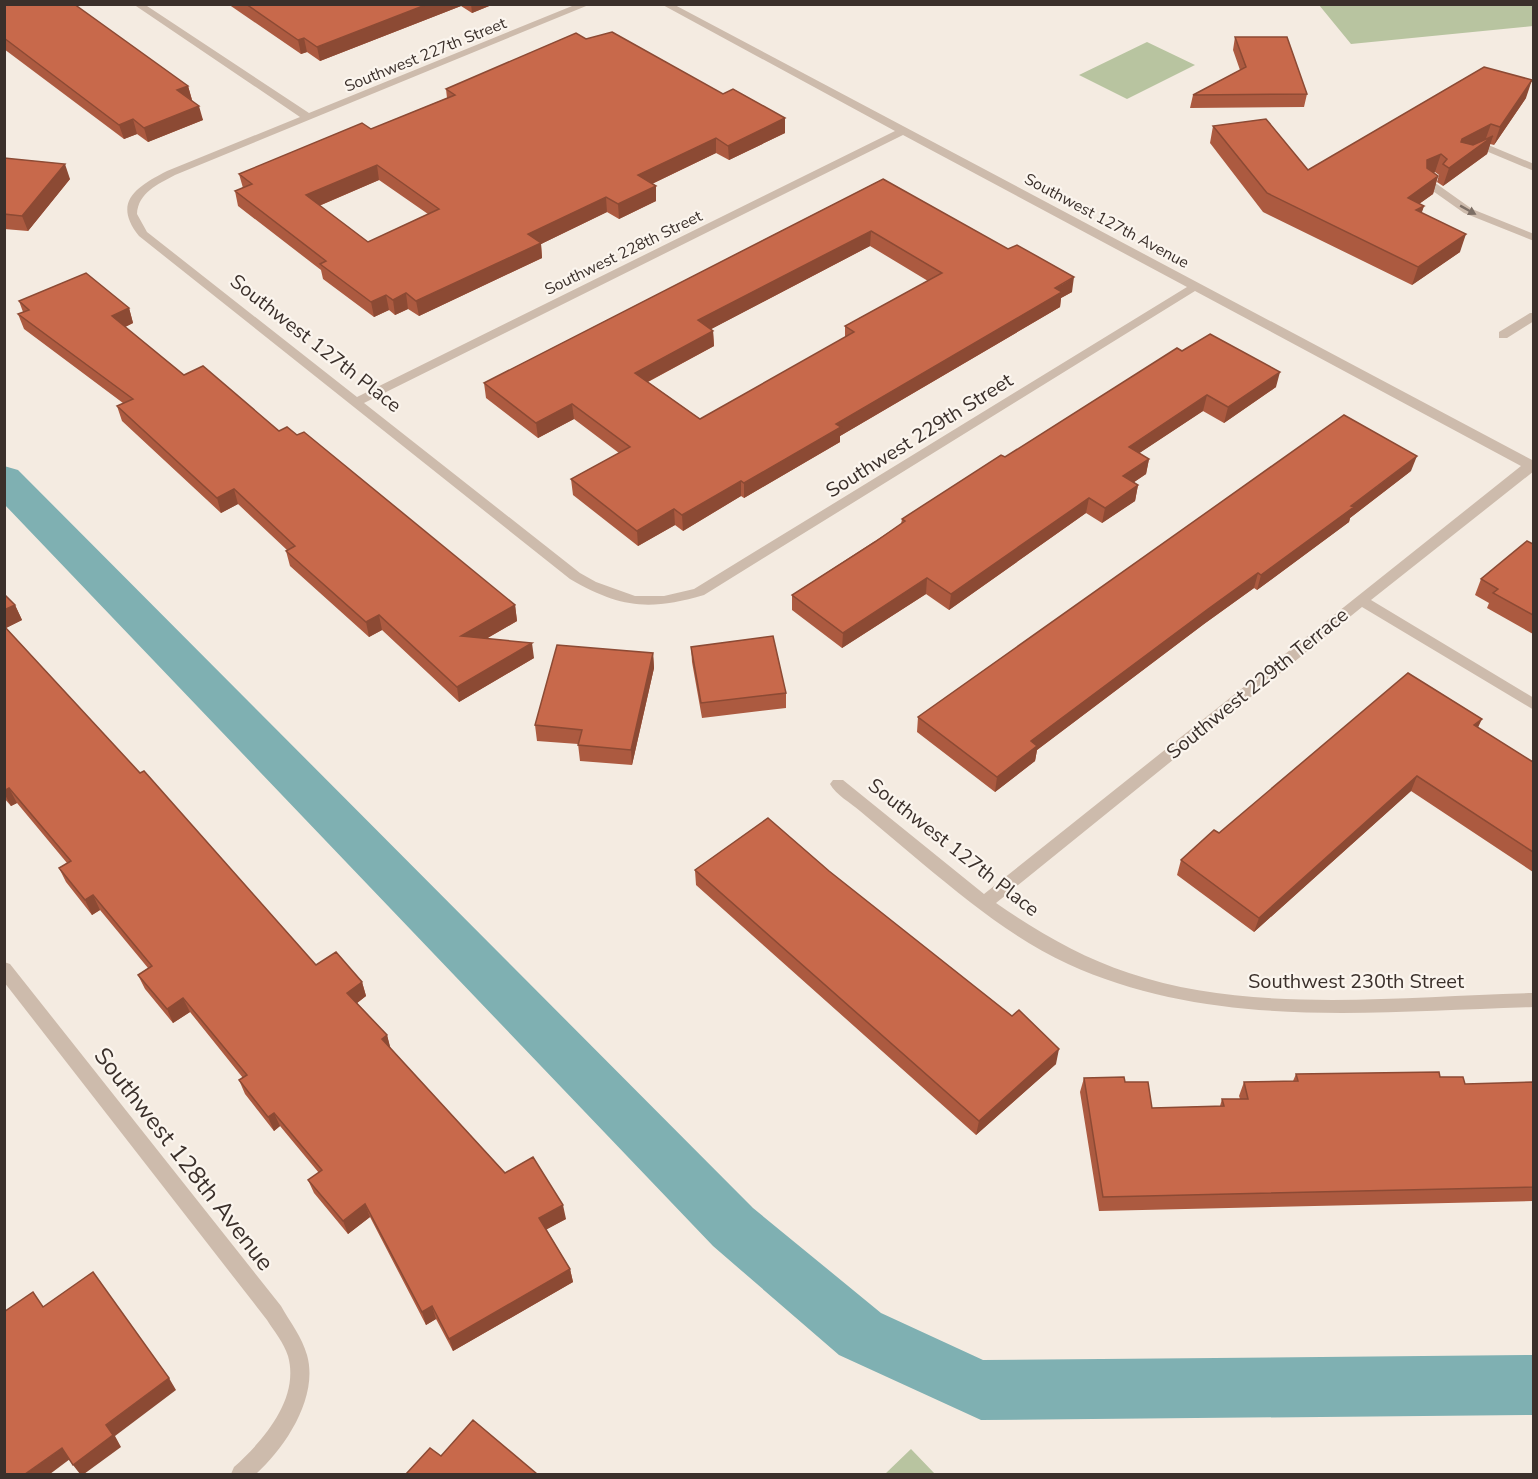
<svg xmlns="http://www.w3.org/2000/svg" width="1538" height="1479" viewBox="0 0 1538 1479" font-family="'Nunito Sans',sans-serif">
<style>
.green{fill:#b8c4a0}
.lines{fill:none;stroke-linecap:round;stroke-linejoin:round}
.canal{fill:#7fb0b2;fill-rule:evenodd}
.service{fill:#cdbbac;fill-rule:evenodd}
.minor{fill:#cdbbac;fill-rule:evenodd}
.wall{fill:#ac5a40;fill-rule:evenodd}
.shaded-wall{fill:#8c4a34}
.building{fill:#c8694b;stroke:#8c4a34;stroke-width:1.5;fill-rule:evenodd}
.oneway{fill:#7d6f65}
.labels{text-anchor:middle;stroke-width:4.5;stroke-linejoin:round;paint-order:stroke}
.far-street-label{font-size:16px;fill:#3b302b;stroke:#fbf5ee}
.street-label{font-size:20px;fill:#3b302b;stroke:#fbf5ee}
.near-street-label{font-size:24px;fill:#3b302b;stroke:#fbf5ee}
</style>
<rect width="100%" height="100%" fill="#f4ebe1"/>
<!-- green -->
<path class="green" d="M 1319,5 L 1533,5 L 1533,26 L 1351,44 Z
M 1147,42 L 1195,65 L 1127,99 L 1079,75 Z
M 911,1449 L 935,1474 L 885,1474 Z"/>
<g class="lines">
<!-- canal -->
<path class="canal" d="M 4,466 L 18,470 L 753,1208 L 881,1313 L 983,1360 L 1534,1355 L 1534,1415 L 981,1420 L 839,1355 L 713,1246 L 4,504 Z"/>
<!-- service -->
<path class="service" d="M 1486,144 L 1534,164 L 1534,171 L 1486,151 L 1471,158 L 1466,155 Z
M 1434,174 L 1439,177 L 1434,182 L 1472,209 L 1534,234 L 1534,241 L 1464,213 L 1423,184 L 1423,180 Z"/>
<!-- minor -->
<path class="minor" d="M 133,4 L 144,4 L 309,113 L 577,4 L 591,4 L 175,175 C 158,184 138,193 137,214 L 147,232 L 357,397 L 895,131 L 661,4 L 673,4 L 1534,461 L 1534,471 L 1371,600 L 1534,698 L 1534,710 L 1362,607 L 996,903 C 1038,932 1081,957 1129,973 C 1252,1015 1406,996 1534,993 L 1534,1007 C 1378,1011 1215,1031 1068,964 C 1015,940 968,901 923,864 C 902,846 881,829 860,811 C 851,803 836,795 830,784 L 833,780 L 843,780 L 984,894 L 1521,466 L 1195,291 L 704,595 C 649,611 620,608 570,579 L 139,236 C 112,202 136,187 167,171 L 300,117 ZM 903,135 L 1187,287 L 694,589 L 664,596 L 635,596 L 596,582 L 580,573 L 364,403 Z
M 1530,313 L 1534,313 L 1534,321 L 1507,338 L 1499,338 L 1499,332 Z
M 4,962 L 10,964 L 281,1306 C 290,1322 302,1337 307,1355 C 319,1397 285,1448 256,1474 L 231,1474 L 234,1467 C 263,1441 300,1399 288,1356 C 284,1343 274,1331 267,1320 L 4,982 Z"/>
</g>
<!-- wall -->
<path class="wall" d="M 4,4 L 188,86 L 192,100 L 203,120 L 148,142 L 137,134 L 124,139 L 4,49 Z
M 228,4 L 494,4 L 472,13 L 461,6 L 320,61 L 307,52 L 301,54 Z
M 1235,37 L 1307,94 L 1304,107 L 1190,108 L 1193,95 L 1240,70 L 1233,50 Z
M 586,39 L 785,133 L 729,160 L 716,153 L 652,184 L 656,186 L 656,201 L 619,219 L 607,212 L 541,244 L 542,258 L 419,316 L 408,309 L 395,315 L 389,310 L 374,317 L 323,279 L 321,270 L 238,206 L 235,191 L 243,188 L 239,174 L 371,129 L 447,98 L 446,89 ZM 379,180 L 428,214 L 368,242 L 319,206 Z
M 1526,98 L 1494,145 L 1490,144 L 1487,154 L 1443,186 L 1437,182 L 1439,175 L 1435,172 L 1434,173 L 1438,176 L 1433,194 L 1419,204 L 1424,206 L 1421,213 L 1460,252 L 1412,285 L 1263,212 L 1210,143 L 1213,126 L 1308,170 Z
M 4,158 L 70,179 L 28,231 L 4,229 Z
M 883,179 L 1072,292 L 1061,298 L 1060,307 L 840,436 L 840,442 L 744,498 L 741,496 L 683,531 L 675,525 L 638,546 L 573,495 L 571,479 L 619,453 L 574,419 L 538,438 L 486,398 L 484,383 ZM 870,246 L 928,281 L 845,326 L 845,338 L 700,419 L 648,382 L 714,346 L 713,331 L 711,329 Z
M 19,301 L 129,308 L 133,323 L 125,327 L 184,375 L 279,431 L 297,435 L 515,605 L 517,621 L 486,639 L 534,658 L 459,702 L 382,630 L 369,637 L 290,566 L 286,551 L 287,550 L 238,504 L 221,513 L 122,421 L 117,406 L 123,403 L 24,329 L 18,314 L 23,312 Z
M 1182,351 L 1276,387 L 1224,423 L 1203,411 L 1139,453 L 1149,459 L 1146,474 L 1134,482 L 1138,485 L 1135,501 L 1102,523 L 1086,513 L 949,610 L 926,594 L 842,648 L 792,610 L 792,595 L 901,524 L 902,519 Z
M 1411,471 L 1350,518 L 1349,522 L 1257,590 L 1254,588 L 1204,624 L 1037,750 L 1035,761 L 995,792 L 917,732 L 918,717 Z
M 1533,544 L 1533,634 L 1487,608 L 1489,603 L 1475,595 L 1481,579 Z
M 4,594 L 15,605 L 22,620 L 6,628 L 316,965 L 362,982 L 366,996 L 357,1003 L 387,1035 L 390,1048 L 505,1173 L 566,1219 L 546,1229 L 570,1269 L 573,1282 L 453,1351 L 436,1319 L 426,1325 L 370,1217 L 348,1234 L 314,1193 L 308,1180 L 319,1173 L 280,1126 L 274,1131 L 245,1094 L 239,1080 L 243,1078 L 190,1012 L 173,1023 L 145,989 L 138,975 L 148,968 L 100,910 L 92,915 L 66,882 L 59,868 L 67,863 L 17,803 L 11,806 L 4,798 Z
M 691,647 L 786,693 L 786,708 L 702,718 L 692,662 Z
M 653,653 L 654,668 L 632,765 L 580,761 L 578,744 L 537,741 L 535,725 Z
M 1478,728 L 1533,762 L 1533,872 L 1411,791 L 1254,932 L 1177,875 L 1181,860 L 1219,833 Z
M 695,870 L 1056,1064 L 976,1135 L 696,885 Z
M 1296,1074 L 1440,1077 L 1465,1084 L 1533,1082 L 1533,1201 L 1099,1211 L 1080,1092 L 1084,1078 L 1125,1082 L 1152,1108 L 1220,1106 L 1222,1099 L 1240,1099 L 1239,1096 L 1244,1082 L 1293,1081 Z"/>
<!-- shaded-wall -->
<path class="shaded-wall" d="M 428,4 L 461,4 L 461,6 L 320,61 L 317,47 Z
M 471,4 L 494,4 L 472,13 Z
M 304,38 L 307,52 L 301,54 L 298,40 Z
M 1532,80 L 1526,98 L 1494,145 L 1500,127 Z
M 188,86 L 192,100 L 177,90 Z
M 199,106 L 203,120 L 148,142 L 144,128 Z
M 785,118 L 785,133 L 729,160 L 728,146 Z
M 133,119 L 137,134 L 124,139 L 119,125 Z
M 1491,124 L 1485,141 L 1493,136 L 1487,154 L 1443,186 L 1449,168 L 1456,157 L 1462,139 Z
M 716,138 L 716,153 L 639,190 L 638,175 Z
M 1441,154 L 1435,172 L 1422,178 L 1427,160 Z
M 65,164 L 70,179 L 28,231 L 22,216 Z
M 377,165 L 379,180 L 309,210 L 306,195 Z
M 1438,176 L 1433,194 L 1402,216 L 1408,198 Z
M 656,186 L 656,201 L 619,219 L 618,204 Z
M 606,197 L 607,212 L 541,244 L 542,258 L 419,316 L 416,301 L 528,234 Z
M 1424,206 L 1418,224 L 1416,210 Z
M 871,231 L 870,246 L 698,336 L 698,320 Z
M 1466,234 L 1460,252 L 1412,285 L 1418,267 Z
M 1074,277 L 1072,292 L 1061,298 L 1060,307 L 840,436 L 840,442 L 744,498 L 744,483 L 836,424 Z
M 406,293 L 408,309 L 395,315 L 393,300 Z
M 386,295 L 389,310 L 374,317 L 371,302 Z
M 129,308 L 133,323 L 117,331 L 112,316 Z
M 713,331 L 714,346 L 636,388 L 635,373 Z
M 1280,372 L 1276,387 L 1224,423 L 1228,407 Z
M 1207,395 L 1203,411 L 1126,462 L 1129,447 Z
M 572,404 L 574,419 L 538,438 L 536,423 Z
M 1417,456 L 1411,471 L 1350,518 L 1349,522 L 1257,590 L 1261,575 Z
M 1149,459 L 1146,474 L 1121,491 L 1123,476 Z
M 741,481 L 741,496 L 683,531 L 682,515 Z
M 1138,485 L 1135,501 L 1102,523 L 1105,508 Z
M 234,489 L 238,504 L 221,513 L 217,498 Z
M 1089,498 L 1086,513 L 949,610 L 951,594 Z
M 674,509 L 675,525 L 638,546 L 637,531 Z
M 1258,573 L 1254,588 L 1204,624 L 1037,750 L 1035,761 L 995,792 L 997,777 L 1031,741 L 1208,609 Z
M 927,578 L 926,594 L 842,648 L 843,633 Z
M 15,605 L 22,620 L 4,629 L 4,610 Z
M 515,605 L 517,621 L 463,652 L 461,636 Z
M 379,615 L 382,630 L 369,637 L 366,622 Z
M 532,643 L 534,658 L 459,702 L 457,687 Z
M 653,653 L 654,668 L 632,765 L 631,750 Z
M 1482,719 L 1475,734 L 1474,725 Z
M 1417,776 L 1411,791 L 1254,932 L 1259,918 Z
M 9,788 L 17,803 L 11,806 L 4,793 L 4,791 Z
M 93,895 L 100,910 L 92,915 L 85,900 Z
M 362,982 L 366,996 L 352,1007 L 347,993 Z
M 183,998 L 190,1012 L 173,1023 L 167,1009 Z
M 387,1035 L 391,1050 L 382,1039 Z
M 1059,1049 L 1056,1064 L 976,1135 L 979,1121 Z
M 274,1113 L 280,1126 L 274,1131 L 268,1117 Z
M 365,1204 L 370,1217 L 348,1234 L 343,1221 Z
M 563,1205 L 566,1219 L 542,1232 L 539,1218 Z
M 570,1269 L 573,1282 L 453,1351 L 449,1339 Z
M 432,1306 L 436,1319 L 426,1325 L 422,1312 Z
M 169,1378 L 176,1390 L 115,1436 L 121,1447 L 84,1474 L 80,1474 L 73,1465 L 106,1425 Z
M 62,1448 L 70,1459 L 50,1474 L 25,1474 Z"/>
<!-- building -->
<path class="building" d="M 4,4 L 74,4 L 188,86 L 177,90 L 199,106 L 144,128 L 133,119 L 119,125 L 4,38 Z
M 246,4 L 428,4 L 317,47 L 304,38 L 298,40 Z
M 612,32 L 723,94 L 733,89 L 785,118 L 728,146 L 716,138 L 638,175 L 656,186 L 618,204 L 606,197 L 528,234 L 541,243 L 416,301 L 406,293 L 393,300 L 386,295 L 371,302 L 320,264 L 326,261 L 235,191 L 252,184 L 239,174 L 362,123 L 371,129 L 455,95 L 446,89 L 576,33 L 586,39 ZM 377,165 L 439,209 L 368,242 L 306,195 Z
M 1235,37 L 1287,37 L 1307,94 L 1193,95 L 1246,67 Z
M 1484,67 L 1532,80 L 1500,127 L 1491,124 L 1462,139 L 1461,142 L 1473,145 L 1493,136 L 1449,168 L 1443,164 L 1447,159 L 1441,154 L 1427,160 L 1427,168 L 1438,176 L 1408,198 L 1424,206 L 1416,210 L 1466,234 L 1418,267 L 1267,193 L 1213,126 L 1266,119 L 1308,170 Z
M 4,158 L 65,164 L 22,216 L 4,214 Z
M 883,179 L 1008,249 L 1017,245 L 1074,277 L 1055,288 L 1062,292 L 836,424 L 841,427 L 744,483 L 741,481 L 682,515 L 674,509 L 637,531 L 571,479 L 630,447 L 572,404 L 536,423 L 484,383 ZM 871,231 L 942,273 L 845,326 L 854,332 L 700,419 L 635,373 L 713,331 L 698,320 Z
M 86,273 L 129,308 L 112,316 L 184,375 L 203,366 L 279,431 L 287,427 L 297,435 L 304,432 L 515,605 L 461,636 L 532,643 L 457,687 L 379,615 L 366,622 L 286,551 L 295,546 L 234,489 L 217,498 L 117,406 L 133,399 L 18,314 L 29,310 L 19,301 Z
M 1210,334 L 1280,372 L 1228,407 L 1207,395 L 1129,447 L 1149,459 L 1123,476 L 1138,485 L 1105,508 L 1089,498 L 951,594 L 927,578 L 843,633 L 792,595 L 875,542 L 905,521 L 902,519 L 1001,455 L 1005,457 L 1177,348 L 1182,351 Z
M 1344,415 L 1417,456 L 1351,506 L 1354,507 L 1261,575 L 1258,573 L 1208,609 L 1031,741 L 1037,746 L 997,777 L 918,717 Z
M 1527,541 L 1533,544 L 1533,615 L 1493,593 L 1498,589 L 1481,579 Z
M 4,594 L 15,605 L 4,610 Z
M 4,626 L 140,773 L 144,771 L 316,965 L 336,952 L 362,982 L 347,993 L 387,1035 L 382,1039 L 505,1173 L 533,1157 L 563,1205 L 539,1218 L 570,1269 L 449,1339 L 432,1306 L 422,1312 L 365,1204 L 343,1221 L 308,1180 L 322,1170 L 274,1113 L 268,1117 L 239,1080 L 247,1075 L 183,998 L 167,1009 L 138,975 L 152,966 L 93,895 L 85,900 L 59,868 L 71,861 L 9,788 L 4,791 Z
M 773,636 L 786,693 L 701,703 L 691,647 Z
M 557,645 L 653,653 L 631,750 L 578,745 L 582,730 L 535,725 Z
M 1408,673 L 1482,719 L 1474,725 L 1533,762 L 1533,852 L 1417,776 L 1259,918 L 1181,860 L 1214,830 L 1219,833 Z
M 768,818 L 829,871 L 1012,1016 L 1019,1010 L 1059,1049 L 979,1121 L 695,870 Z
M 1439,1072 L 1440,1077 L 1463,1077 L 1465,1084 L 1533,1082 L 1533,1187 L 1103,1197 L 1084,1078 L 1124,1077 L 1125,1082 L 1148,1082 L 1152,1108 L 1224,1106 L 1222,1099 L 1248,1099 L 1244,1082 L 1298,1081 L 1296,1074 Z
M 93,1272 L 169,1378 L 106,1425 L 113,1435 L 73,1465 L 62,1448 L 25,1474 L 4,1474 L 4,1312 L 33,1292 L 43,1307 Z
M 473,1420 L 537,1474 L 406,1474 L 430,1448 L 441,1456 Z"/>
<!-- one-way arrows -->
<defs><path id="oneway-solid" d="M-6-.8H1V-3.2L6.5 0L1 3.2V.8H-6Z" transform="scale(1.5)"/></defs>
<use class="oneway" href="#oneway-solid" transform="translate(1468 210) rotate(29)"/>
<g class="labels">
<!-- far-street labels -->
<g class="far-street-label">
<text transform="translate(425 54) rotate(-22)" y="6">Southwest 227th Street</text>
<text transform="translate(1107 220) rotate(28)" y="6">Southwest 127th Avenue</text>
<text transform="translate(623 252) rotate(-26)" y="6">Southwest 228th Street</text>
</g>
<!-- street labels -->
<g class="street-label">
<text transform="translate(316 343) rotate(38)" y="7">Southwest 127th Place</text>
<text transform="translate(919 435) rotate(-32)" y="7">Southwest 229th Street</text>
<text transform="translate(1257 683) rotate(-39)" y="7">Southwest 229th Terrace</text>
<text transform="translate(954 847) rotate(38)" y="7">Southwest 127th Place</text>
<text x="1356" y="988">Southwest 230th Street</text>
</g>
<!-- near-street labels -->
<g class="near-street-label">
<text transform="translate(184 1159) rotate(52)" y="8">Southwest 128th Avenue</text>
</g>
</g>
<!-- border -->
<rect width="1538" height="1479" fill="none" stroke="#3b302b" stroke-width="12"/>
</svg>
